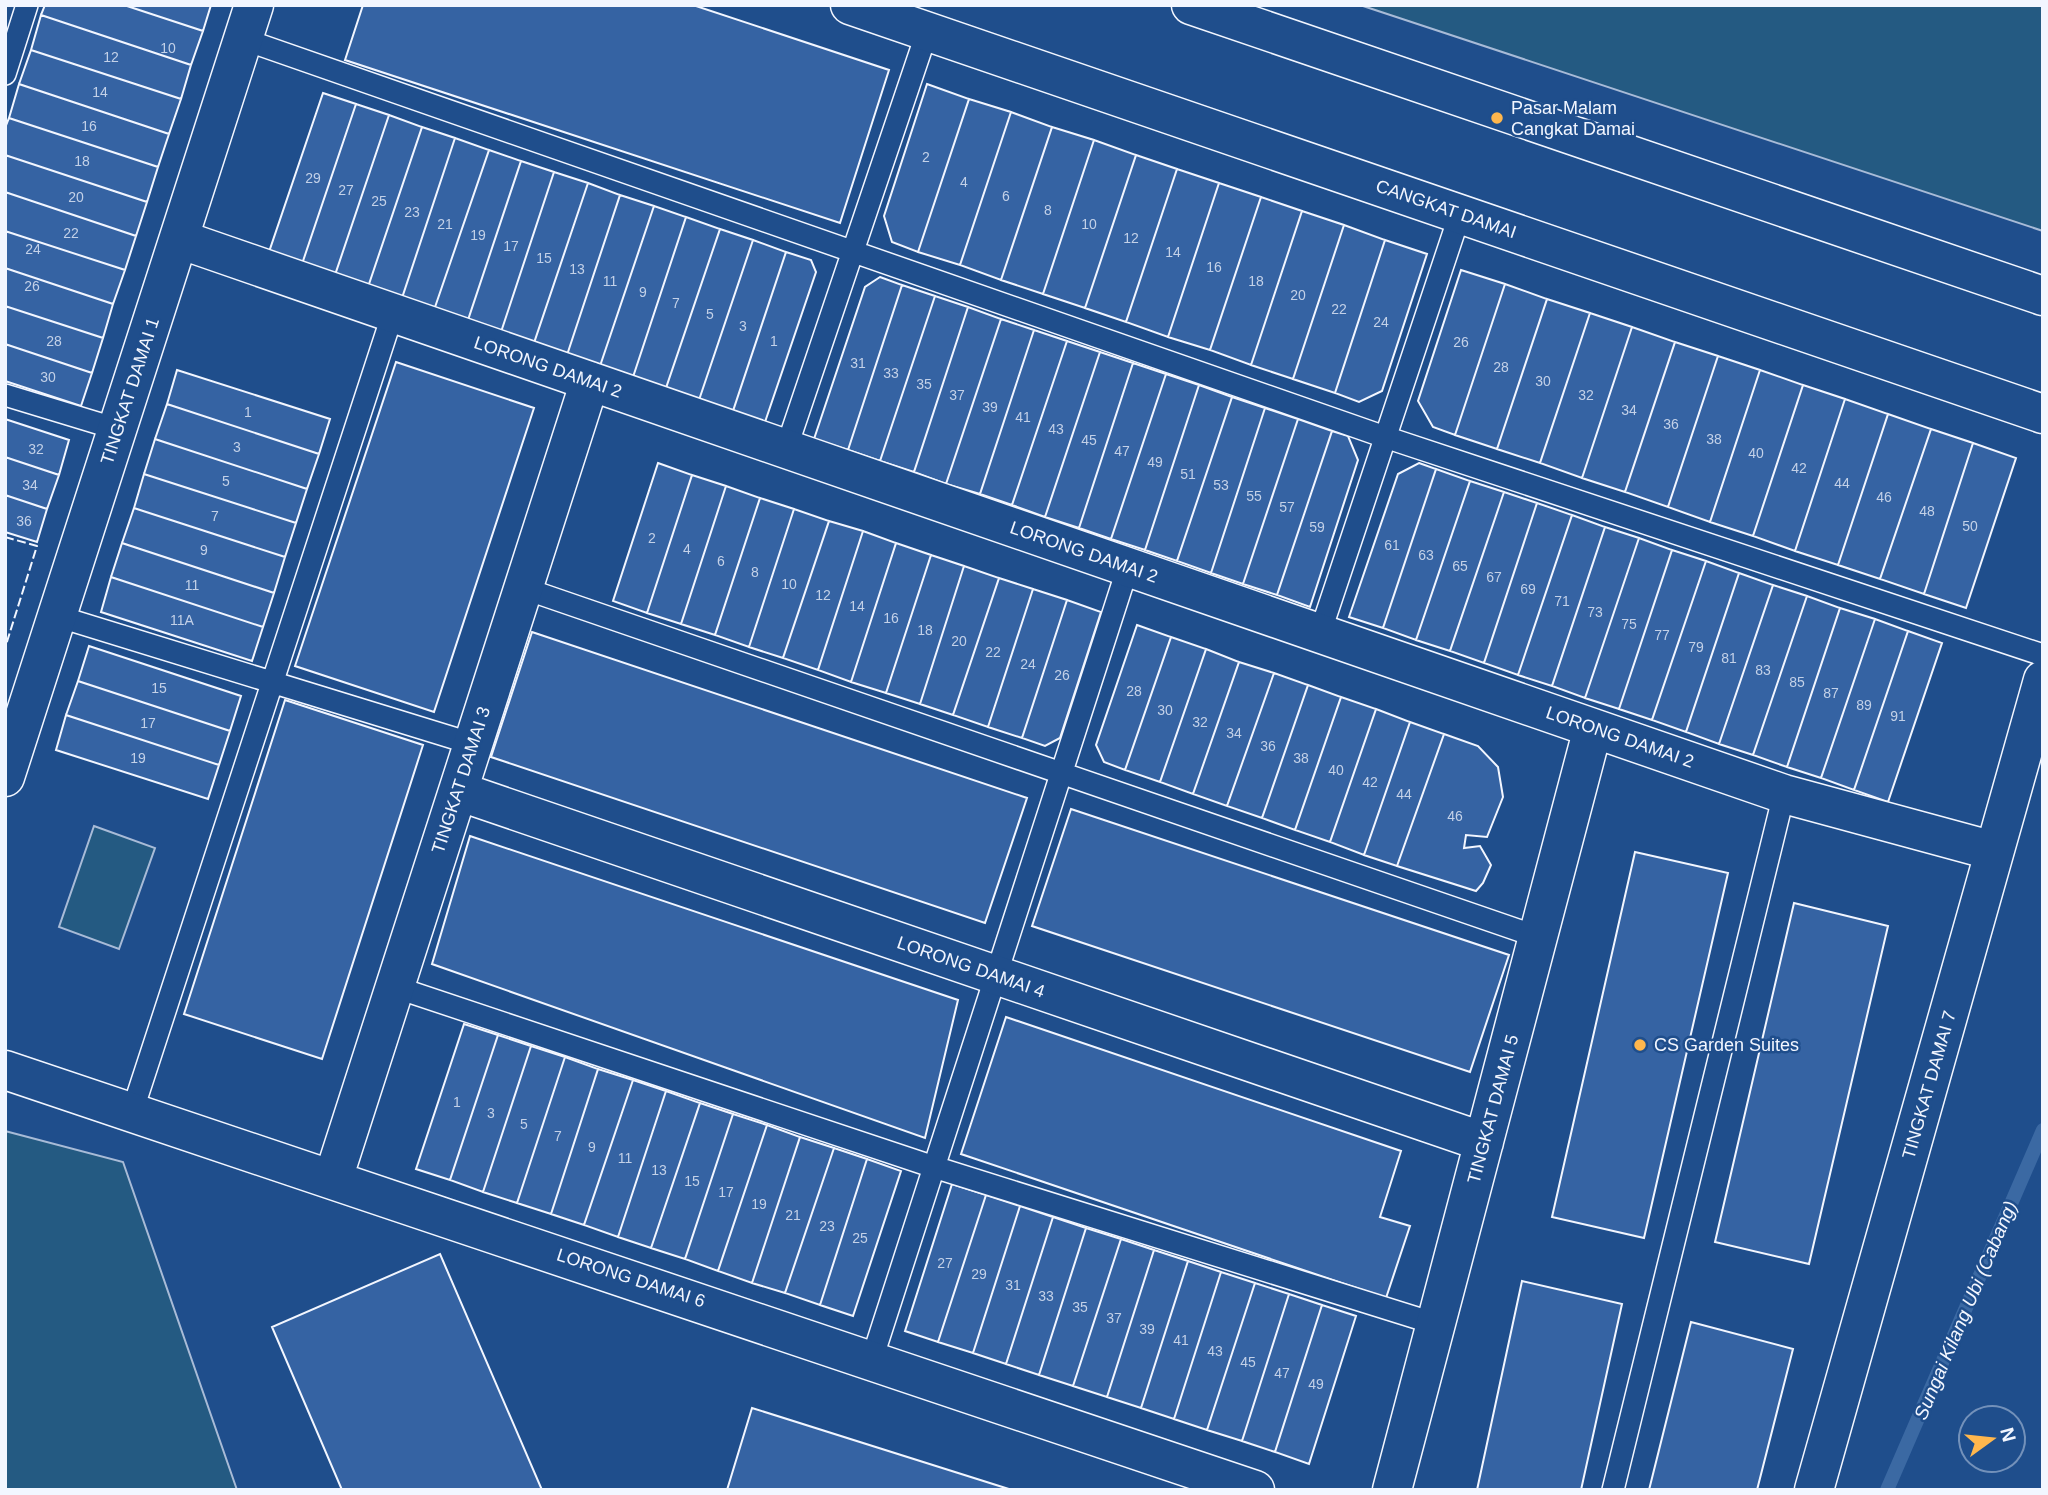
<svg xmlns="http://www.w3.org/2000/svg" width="2048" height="1495" viewBox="0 0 2048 1495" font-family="Arial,sans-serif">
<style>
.green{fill:#245a82;stroke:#a8bbd7;stroke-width:2}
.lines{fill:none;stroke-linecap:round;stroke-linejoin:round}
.stream{stroke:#3b69a3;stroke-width:14}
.building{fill:#3563a3;stroke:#f2f6ff;stroke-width:2}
.lane-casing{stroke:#f2f6ff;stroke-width:24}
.street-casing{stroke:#f2f6ff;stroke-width:41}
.secondary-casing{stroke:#f2f6ff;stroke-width:41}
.lane{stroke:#1f4e8c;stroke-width:21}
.street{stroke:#1f4e8c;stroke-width:38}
.secondary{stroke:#1f4e8c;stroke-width:38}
.fence{stroke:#f2f6ff;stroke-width:2;stroke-dasharray:9 3.5;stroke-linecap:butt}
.poi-dot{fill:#ffb74d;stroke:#1f4e8c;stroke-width:2.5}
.labels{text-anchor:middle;stroke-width:5;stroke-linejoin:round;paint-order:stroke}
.number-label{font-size:14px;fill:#c3d1e8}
.poi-label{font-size:18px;fill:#f2f6ff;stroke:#1f4e8c;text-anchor:start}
.street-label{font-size:18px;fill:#f2f6ff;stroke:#1f4e8c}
.water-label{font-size:19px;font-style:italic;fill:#f2f6ff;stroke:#1f4e8c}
</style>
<rect width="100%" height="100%" fill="#1f4e8c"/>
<!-- green -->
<path class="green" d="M 1360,5 L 2043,5 L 2043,231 Z
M 94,826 L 155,848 L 119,949 L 59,927 Z
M 5,1131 L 123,1162 L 237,1490 L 5,1490 Z"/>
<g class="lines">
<!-- stream -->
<path class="stream" d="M 1887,1490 L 2043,1130"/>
</g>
<!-- building -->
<path class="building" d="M 45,5 L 124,5 L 203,31 L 191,65 L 41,15 Z
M 124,5 L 211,5 L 203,31 Z
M 363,5 L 693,5 L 889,70 L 840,223 L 345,60 Z
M 41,15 L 191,65 L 181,99 L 31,50 Z
M 31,50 L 181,99 L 169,134 L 19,84 Z
M 19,84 L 169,134 L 158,167 L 9,118 Z
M 927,84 L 969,99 L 918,252 L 892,242 L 884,216 Z
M 323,93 L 356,104 L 302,264 L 269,252 Z
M 969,99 L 1011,112 L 960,265 L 918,252 Z
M 356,104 L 389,115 L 335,275 L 302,264 Z
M 1011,112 L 1052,127 L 1001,280 L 960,265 Z
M 389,115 L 422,127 L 368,287 L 335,275 Z
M 9,118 L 158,167 L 147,202 L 5,155 L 5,128 Z
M 422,127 L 455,138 L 402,298 L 368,287 Z
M 1052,127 L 1094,140 L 1043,294 L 1001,280 Z
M 455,138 L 489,150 L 434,310 L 402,298 Z
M 1094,140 L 1136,155 L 1085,308 L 1043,294 Z
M 489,150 L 521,161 L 468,320 L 434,310 Z
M 5,155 L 147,202 L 136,236 L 5,192 Z
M 1136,155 L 1177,169 L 1126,322 L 1085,308 Z
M 521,161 L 554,172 L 501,332 L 468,320 Z
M 1177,169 L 1219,183 L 1168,337 L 1126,322 Z
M 554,172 L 588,183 L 534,343 L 501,332 Z
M 588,183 L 620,195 L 567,355 L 534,343 Z
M 1219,183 L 1261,197 L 1210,350 L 1168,337 Z
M 5,192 L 136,236 L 125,270 L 5,231 Z
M 620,195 L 654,206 L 600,366 L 567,355 Z
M 1261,197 L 1302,211 L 1251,365 L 1210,350 Z
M 654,206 L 686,217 L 633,377 L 600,366 Z
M 1302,211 L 1344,225 L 1293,379 L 1251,365 Z
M 686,217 L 720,229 L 666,388 L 633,377 Z
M 1344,225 L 1385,240 L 1335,393 L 1293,379 Z
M 720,229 L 753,240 L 699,400 L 666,388 Z
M 5,231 L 125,270 L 113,304 L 5,268 Z
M 753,240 L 786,252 L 733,411 L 699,400 Z
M 1385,240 L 1427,254 L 1382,391 L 1359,402 L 1335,393 Z
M 786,252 L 811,260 L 816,272 L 765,422 L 733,411 Z
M 5,268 L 113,304 L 103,338 L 5,306 Z
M 1461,270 L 1505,284 L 1455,435 L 1433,427 L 1418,401 Z
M 880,277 L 902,285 L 848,450 L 814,439 L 865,287 Z
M 1505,284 L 1547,299 L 1497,449 L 1455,435 Z
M 902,285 L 935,296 L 880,461 L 848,450 Z
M 935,296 L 968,307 L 914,472 L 880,461 Z
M 1547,299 L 1590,313 L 1540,463 L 1497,449 Z
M 5,306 L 103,338 L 92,373 L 5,344 Z
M 968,307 L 1001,319 L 946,484 L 914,472 Z
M 1590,313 L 1632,327 L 1582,478 L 1540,463 Z
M 1001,319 L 1034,330 L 980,494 L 946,484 Z
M 1632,327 L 1675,342 L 1625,492 L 1582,478 Z
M 1034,330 L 1067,341 L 1012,505 L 980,494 Z
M 1067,341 L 1100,352 L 1045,517 L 1012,505 Z
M 1675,342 L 1718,356 L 1668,507 L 1625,492 Z
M 5,344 L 92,373 L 81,406 L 5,381 Z
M 1100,352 L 1133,363 L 1079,528 L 1045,517 Z
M 1718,356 L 1760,370 L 1710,522 L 1668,507 Z
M 396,362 L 534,408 L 434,712 L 295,666 Z
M 1133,363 L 1166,374 L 1111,539 L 1079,528 Z
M 177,370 L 330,419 L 319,454 L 167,404 Z
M 1760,370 L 1803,385 L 1753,536 L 1710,522 Z
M 1166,374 L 1199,385 L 1145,550 L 1111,539 Z
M 1199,385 L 1232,397 L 1177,561 L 1145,550 Z
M 1803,385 L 1845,399 L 1795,551 L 1753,536 Z
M 1232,397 L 1265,408 L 1211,573 L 1177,561 Z
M 1845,399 L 1888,414 L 1838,565 L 1795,551 Z
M 167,404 L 319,454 L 307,489 L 155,439 Z
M 1265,408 L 1298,419 L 1243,584 L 1211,573 Z
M 1888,414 L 1931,429 L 1880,579 L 1838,565 Z
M 5,419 L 69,440 L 59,475 L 5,457 Z
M 1298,419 L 1332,431 L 1277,595 L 1243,584 Z
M 1931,429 L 1973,443 L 1924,594 L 1880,579 Z
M 1332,431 L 1348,436 L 1358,460 L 1310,607 L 1277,595 Z
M 155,439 L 307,489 L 296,523 L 144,474 Z
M 1973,443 L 2016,458 L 1966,608 L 1924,594 Z
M 5,457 L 59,475 L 47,509 L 5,495 Z
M 658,463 L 692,475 L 647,613 L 613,601 Z
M 1419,463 L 1436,469 L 1383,628 L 1349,617 L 1398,474 Z
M 1436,469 L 1470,481 L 1416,640 L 1383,628 Z
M 144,474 L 296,523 L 285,557 L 134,508 Z
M 692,475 L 726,486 L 681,624 L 647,613 Z
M 1470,481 L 1504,492 L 1450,651 L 1416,640 Z
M 726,486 L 760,498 L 715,635 L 681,624 Z
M 1504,492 L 1537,503 L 1484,663 L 1450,651 Z
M 5,495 L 47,509 L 37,542 L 5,532 Z
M 760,498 L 794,509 L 749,647 L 715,635 Z
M 1537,503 L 1572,515 L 1518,675 L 1484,663 Z
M 134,508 L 285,557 L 274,593 L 122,543 Z
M 794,509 L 829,521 L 783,658 L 749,647 Z
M 1572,515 L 1605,527 L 1552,686 L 1518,675 Z
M 829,521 L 863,531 L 818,670 L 783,658 Z
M 1605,527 L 1639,538 L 1585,698 L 1552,686 Z
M 863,531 L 896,543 L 851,682 L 818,670 Z
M 1639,538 L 1672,550 L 1619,709 L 1585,698 Z
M 122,543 L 274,593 L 263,627 L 111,577 Z
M 896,543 L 931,555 L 886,693 L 851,682 Z
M 1672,550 L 1706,561 L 1652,720 L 1619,709 Z
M 931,555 L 964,566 L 920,704 L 886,693 Z
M 1706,561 L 1739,573 L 1686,732 L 1652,720 Z
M 964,566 L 999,578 L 953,715 L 920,704 Z
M 1739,573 L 1773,585 L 1719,744 L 1686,732 Z
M 111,577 L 263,627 L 252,661 L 101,612 Z
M 999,578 L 1033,589 L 988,727 L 953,715 Z
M 1773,585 L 1807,596 L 1753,755 L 1719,744 Z
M 1033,589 L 1067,600 L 1022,738 L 988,727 Z
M 1807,596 L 1840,608 L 1787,767 L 1753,755 Z
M 1067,600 L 1101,612 L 1060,738 L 1045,746 L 1022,738 Z
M 1840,608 L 1875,619 L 1821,778 L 1787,767 Z
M 1875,619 L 1908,631 L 1854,790 L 1821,778 Z
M 1137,625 L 1171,637 L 1125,770 L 1104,762 L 1096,745 Z
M 1908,631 L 1942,643 L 1888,802 L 1854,790 Z
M 532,632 L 1027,798 L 985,923 L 491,757 Z
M 1171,637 L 1206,649 L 1160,782 L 1125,770 Z
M 89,646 L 241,696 L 230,731 L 78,681 Z
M 1206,649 L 1239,662 L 1193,794 L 1160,782 Z
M 1239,662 L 1274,673 L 1227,806 L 1193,794 Z
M 1274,673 L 1308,685 L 1262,818 L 1227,806 Z
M 78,681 L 230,731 L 219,765 L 66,715 Z
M 1308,685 L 1341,697 L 1295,830 L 1262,818 Z
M 1341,697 L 1376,709 L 1330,842 L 1295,830 Z
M 285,700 L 423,745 L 322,1059 L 184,1014 Z
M 1376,709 L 1410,722 L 1364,855 L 1330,842 Z
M 66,715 L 219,765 L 208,799 L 56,750 Z
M 1410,722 L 1444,734 L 1397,866 L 1364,855 Z
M 1444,734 L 1478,746 L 1498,767 L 1503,797 L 1487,837 L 1466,835 L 1464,848 L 1480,846 L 1491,865 L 1483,883 L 1476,891 L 1397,866 Z
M 1071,809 L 1509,955 L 1470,1072 L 1032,926 Z
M 470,836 L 958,1000 L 925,1138 L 432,964 Z
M 1635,852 L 1728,873 L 1644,1238 L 1552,1217 Z
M 1794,903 L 1888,926 L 1809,1264 L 1715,1242 Z
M 1006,1017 L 1401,1151 L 1380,1217 L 1410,1226 L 1386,1298 L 961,1154 Z
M 464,1024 L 498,1035 L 450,1180 L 416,1169 Z
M 498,1035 L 531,1046 L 483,1192 L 450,1180 Z
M 531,1046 L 565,1057 L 517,1203 L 483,1192 Z
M 565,1057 L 598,1069 L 551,1214 L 517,1203 Z
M 598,1069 L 633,1080 L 584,1225 L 551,1214 Z
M 633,1080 L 666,1091 L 618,1237 L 584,1225 Z
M 666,1091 L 700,1103 L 651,1248 L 618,1237 Z
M 700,1103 L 733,1114 L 685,1259 L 651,1248 Z
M 733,1114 L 767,1125 L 718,1271 L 685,1259 Z
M 767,1125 L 800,1137 L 752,1283 L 718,1271 Z
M 800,1137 L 834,1148 L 785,1293 L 752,1283 Z
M 834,1148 L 867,1159 L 820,1305 L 785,1293 Z
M 867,1159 L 901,1171 L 853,1316 L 820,1305 Z
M 952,1184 L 986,1195 L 938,1342 L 905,1331 Z
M 986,1195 L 1020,1206 L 973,1353 L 938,1342 Z
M 1020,1206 L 1053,1217 L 1006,1364 L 973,1353 Z
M 1053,1217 L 1086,1228 L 1039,1375 L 1006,1364 Z
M 1086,1228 L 1121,1239 L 1073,1386 L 1039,1375 Z
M 1121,1239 L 1154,1250 L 1107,1397 L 1073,1386 Z
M 1154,1250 L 1188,1261 L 1141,1408 L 1107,1397 Z
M 440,1254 L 542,1490 L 342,1490 L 272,1327 Z
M 1188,1261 L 1221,1272 L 1174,1419 L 1141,1408 Z
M 1221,1272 L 1255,1283 L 1207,1430 L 1174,1419 Z
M 1522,1281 L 1622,1304 L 1581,1490 L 1477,1490 Z
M 1255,1283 L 1289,1294 L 1242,1441 L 1207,1430 Z
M 1289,1294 L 1322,1305 L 1275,1452 L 1242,1441 Z
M 1322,1305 L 1356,1316 L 1309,1464 L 1275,1452 Z
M 1691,1322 L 1793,1349 L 1757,1490 L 1649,1490 Z
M 752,1408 L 1012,1490 L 727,1490 Z"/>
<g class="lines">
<defs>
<path id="lane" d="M 243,39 L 1385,437 L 2043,655
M 5,74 L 27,5
M 5,395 L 117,429
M 786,449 L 927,32
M 523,588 L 1538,937
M 57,616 L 473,744
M 1320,633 L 1460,214
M 395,987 L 934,1167 L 1436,1324
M 132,1112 L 393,313
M 872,1359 L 1128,567
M 1613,1490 L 1784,794"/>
<path id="street" d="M 850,5 L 2043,414
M 179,239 L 1784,794 L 1994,851
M 5,777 L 254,5
M 458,791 L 1484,1142
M 5,1070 L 1255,1490
M 333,1179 L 590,381
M 1392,1490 L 1593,728
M 1814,1490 L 2043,680"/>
<path id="secondary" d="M 1191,5 L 2043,296"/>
</defs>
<!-- lane casing -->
<use href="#lane" class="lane-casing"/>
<!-- street casing -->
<use href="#street" class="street-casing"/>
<!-- secondary casing -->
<use href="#secondary" class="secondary-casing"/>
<!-- lane -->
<use href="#lane" class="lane"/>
<!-- street -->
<use href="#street" class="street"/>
<!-- secondary -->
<use href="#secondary" class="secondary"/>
<!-- fence -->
<path class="fence" d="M 5,537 L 37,546 L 5,648"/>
</g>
<!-- markers -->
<g class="poi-dot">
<circle cx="1497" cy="118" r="7"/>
<circle cx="1640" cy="1045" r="7"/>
</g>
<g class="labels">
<!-- number labels -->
<g class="number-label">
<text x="168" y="53">10</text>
<text x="111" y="62">12</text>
<text x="100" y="97">14</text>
<text x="89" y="131">16</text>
<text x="926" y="162">2</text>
<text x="82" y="166">18</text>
<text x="313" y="183">29</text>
<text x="964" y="187">4</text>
<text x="346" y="195">27</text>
<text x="1006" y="201">6</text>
<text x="76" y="202">20</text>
<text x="379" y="206">25</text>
<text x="1048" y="215">8</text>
<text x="412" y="217">23</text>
<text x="445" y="229">21</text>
<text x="1089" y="229">10</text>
<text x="71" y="238">22</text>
<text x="478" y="240">19</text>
<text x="1131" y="243">12</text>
<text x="511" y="251">17</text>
<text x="33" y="254">24</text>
<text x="1173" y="257">14</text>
<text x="544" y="263">15</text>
<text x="1214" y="272">16</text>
<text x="577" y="274">13</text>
<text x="610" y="286">11</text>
<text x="1256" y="286">18</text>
<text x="32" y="291">26</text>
<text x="643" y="297">9</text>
<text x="1298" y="300">20</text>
<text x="676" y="308">7</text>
<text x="1339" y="314">22</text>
<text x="710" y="319">5</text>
<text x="1381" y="327">24</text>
<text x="743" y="331">3</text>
<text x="54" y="346">28</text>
<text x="774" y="346">1</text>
<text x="1461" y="347">26</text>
<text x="858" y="368">31</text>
<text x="1501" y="372">28</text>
<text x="891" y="378">33</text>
<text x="48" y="382">30</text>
<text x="1543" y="386">30</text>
<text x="924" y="389">35</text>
<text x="957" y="400">37</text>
<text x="1586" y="400">32</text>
<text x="990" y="412">39</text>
<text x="1629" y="415">34</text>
<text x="248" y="417">1</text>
<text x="1023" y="422">41</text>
<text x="1671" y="429">36</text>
<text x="1056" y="434">43</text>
<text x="1714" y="444">38</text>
<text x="1089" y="445">45</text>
<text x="237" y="452">3</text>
<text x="36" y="454">32</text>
<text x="1122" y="456">47</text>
<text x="1756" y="458">40</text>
<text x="1155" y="467">49</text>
<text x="1799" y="473">42</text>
<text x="1188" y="479">51</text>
<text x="226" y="486">5</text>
<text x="1842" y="488">44</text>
<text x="30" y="490">34</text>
<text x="1221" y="490">53</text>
<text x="1254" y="501">55</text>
<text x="1884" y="502">46</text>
<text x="1287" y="512">57</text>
<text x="1927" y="516">48</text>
<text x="215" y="521">7</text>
<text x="24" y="526">36</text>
<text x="1970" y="531">50</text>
<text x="1317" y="532">59</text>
<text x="652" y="543">2</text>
<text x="1392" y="550">61</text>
<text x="687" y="554">4</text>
<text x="204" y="555">9</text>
<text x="1426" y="560">63</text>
<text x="721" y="566">6</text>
<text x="1460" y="571">65</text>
<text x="755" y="577">8</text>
<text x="1494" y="582">67</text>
<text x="789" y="589">10</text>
<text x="192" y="590">11</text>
<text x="1528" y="594">69</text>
<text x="823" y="600">12</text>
<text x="1562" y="606">71</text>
<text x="857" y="611">14</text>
<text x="1595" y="617">73</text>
<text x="891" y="623">16</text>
<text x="182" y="625">11A</text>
<text x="1629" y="629">75</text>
<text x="925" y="635">18</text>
<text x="1662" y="640">77</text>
<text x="959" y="646">20</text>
<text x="1696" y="652">79</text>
<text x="993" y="657">22</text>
<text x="1729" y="663">81</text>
<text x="1028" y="669">24</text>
<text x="1763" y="675">83</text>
<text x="1062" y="680">26</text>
<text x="1797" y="687">85</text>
<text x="159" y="693">15</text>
<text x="1134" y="696">28</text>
<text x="1831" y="698">87</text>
<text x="1864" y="710">89</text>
<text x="1165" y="715">30</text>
<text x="1898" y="721">91</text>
<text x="1200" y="727">32</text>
<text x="148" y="728">17</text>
<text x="1234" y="738">34</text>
<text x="1268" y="751">36</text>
<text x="138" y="763">19</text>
<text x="1301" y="763">38</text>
<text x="1336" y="775">40</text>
<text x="1370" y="787">42</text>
<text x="1404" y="799">44</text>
<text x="1455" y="821">46</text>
<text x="457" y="1107">1</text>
<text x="491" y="1118">3</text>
<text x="524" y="1129">5</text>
<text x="558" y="1141">7</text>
<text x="592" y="1152">9</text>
<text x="625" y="1163">11</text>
<text x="659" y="1175">13</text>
<text x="692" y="1186">15</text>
<text x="726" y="1197">17</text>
<text x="759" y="1209">19</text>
<text x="793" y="1220">21</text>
<text x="827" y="1231">23</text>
<text x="860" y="1243">25</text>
<text x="945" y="1268">27</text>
<text x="979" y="1279">29</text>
<text x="1013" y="1290">31</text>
<text x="1046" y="1301">33</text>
<text x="1080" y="1312">35</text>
<text x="1114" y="1323">37</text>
<text x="1147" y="1334">39</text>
<text x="1181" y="1345">41</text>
<text x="1215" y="1356">43</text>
<text x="1248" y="1367">45</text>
<text x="1282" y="1378">47</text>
<text x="1316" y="1389">49</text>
</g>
<!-- poi labels -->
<g class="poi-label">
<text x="1511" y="114">Pasar Malam<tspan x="1511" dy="21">Cangkat Damai</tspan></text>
<text x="1654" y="1051">CS Garden Suites</text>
</g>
<!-- street labels -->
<g class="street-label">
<text transform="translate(1446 209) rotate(19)" y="6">CANGKAT DAMAI</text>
<text transform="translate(548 367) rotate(19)" y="6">LORONG DAMAI 2</text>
<text transform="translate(130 391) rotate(-72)" y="6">TINGKAT DAMAI 1</text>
<text transform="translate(1084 552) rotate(19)" y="6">LORONG DAMAI 2</text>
<text transform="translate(1620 737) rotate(19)" y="6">LORONG DAMAI 2</text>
<text transform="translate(461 780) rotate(-72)" y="6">TINGKAT DAMAI 3</text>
<text transform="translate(971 967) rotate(19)" y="6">LORONG DAMAI 4</text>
<text transform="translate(1929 1085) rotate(-74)" y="6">TINGKAT DAMAI 7</text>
<text transform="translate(1493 1109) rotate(-75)" y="6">TINGKAT DAMAI 5</text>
<text transform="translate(631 1278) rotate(18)" y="6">LORONG DAMAI 6</text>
</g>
<!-- water labels -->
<g class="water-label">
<text transform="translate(1965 1310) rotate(-67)" y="7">Sungai Kilang Ubi (Cabang)</text>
</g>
</g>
<!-- border -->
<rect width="2048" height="1495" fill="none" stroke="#f2f6ff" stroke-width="14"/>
<!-- north arrow -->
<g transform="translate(1992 1439) rotate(75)"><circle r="33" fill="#1f4e8c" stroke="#7391ba" stroke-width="2"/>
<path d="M0-5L12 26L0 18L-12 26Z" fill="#ffb74d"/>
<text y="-10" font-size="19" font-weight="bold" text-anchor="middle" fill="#f2f6ff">N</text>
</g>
</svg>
